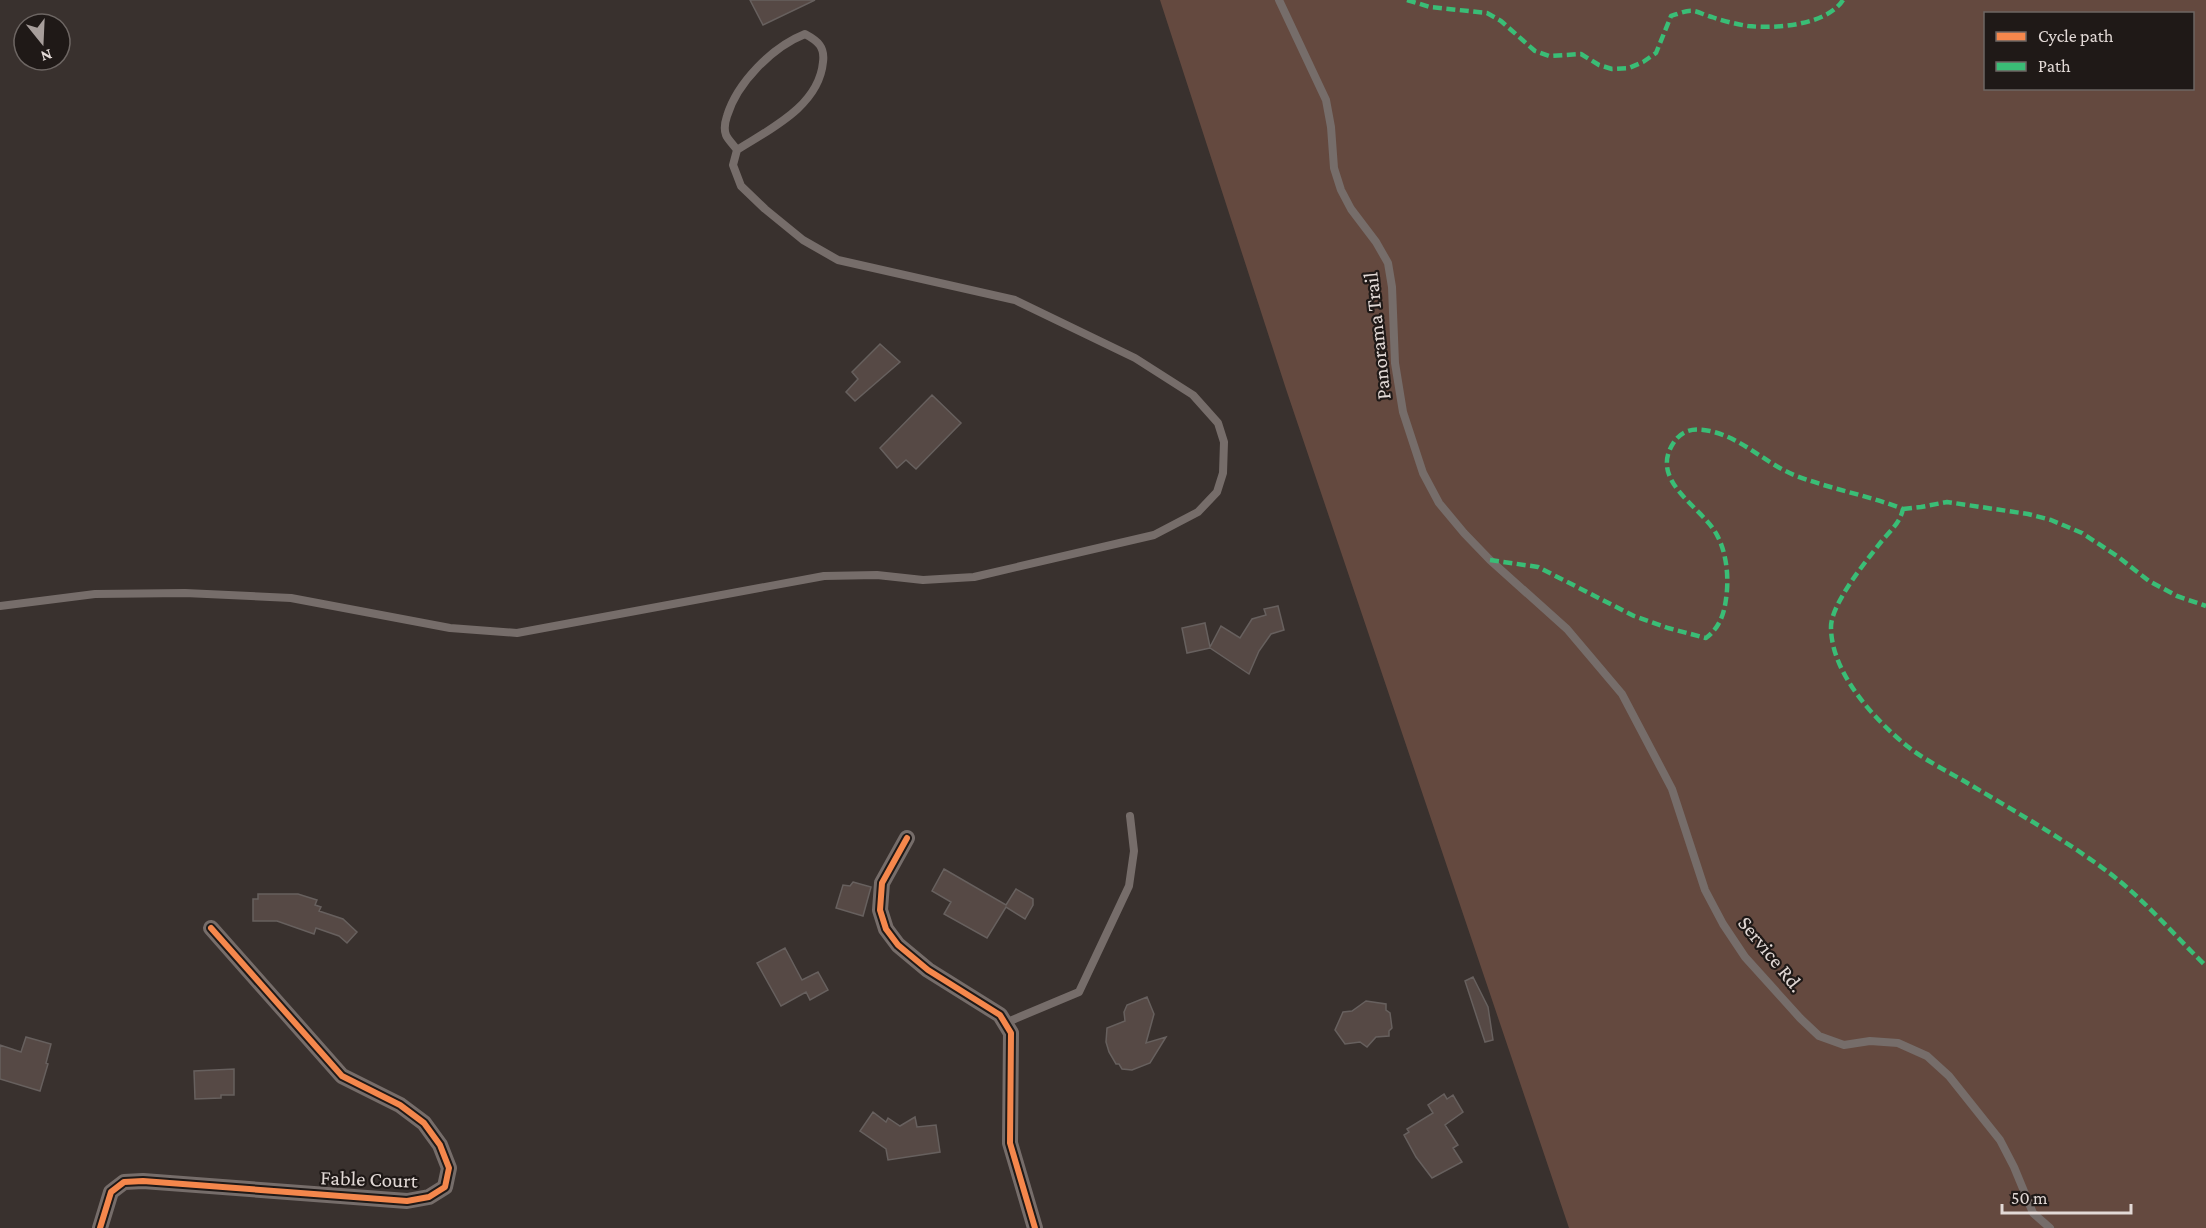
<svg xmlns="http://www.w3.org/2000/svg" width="2206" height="1228" viewBox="0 0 2206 1228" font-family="'Crimson Pro',serif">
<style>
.green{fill:#64493f;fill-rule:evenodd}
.building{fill:#564945;stroke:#67605e;stroke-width:1.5}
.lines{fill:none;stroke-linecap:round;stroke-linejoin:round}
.service{stroke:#766d6a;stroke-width:8}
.minor{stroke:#766d6a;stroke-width:16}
.quiet{stroke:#3abd76;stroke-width:4.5;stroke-dasharray:9 4.5;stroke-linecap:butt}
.cycleway-casing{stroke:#1f1917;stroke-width:10}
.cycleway{stroke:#f5874c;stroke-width:6}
.labels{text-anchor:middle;stroke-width:4.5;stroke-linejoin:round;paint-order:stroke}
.street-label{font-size:21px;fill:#e2d9d6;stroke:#1f1917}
</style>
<rect width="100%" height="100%" fill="#39312e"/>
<!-- green -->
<path class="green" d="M 1160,0 L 2206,0 L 2206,1228 L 1569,1228 L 1286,389 ZM 1986,14 L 2192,14 L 2192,88 L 1986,88 Z"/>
<!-- building -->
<path class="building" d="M 750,0 L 815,0 L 763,25 Z
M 880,344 L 900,362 L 855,401 L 846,392 L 858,379 L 852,372 Z
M 932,395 L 961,423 L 916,469 L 906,460 L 897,468 L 880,448 Z
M 1278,606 L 1284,630 L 1271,634 L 1259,651 L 1249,674 L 1210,648 L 1187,653 L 1182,628 L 1205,623 L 1210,647 L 1221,626 L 1240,638 L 1252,619 L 1266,615 L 1264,609 Z
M 944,869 L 1006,905 L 1016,889 L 1033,899 L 1033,905 L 1025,919 L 1006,907 L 987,938 L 944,914 L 951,902 L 932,891 Z
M 853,882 L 871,887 L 863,916 L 836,908 L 843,885 L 850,886 Z
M 258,894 L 298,894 L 317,900 L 315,905 L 321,907 L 319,911 L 343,919 L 357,932 L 347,943 L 339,936 L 316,928 L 314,934 L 277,921 L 253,921 L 253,899 L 258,899 Z
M 785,948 L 802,980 L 818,972 L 828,990 L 810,1000 L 806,992 L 781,1006 L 757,963 Z
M 1473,977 L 1488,1007 L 1493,1040 L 1485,1042 L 1465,981 Z
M 1147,997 L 1154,1014 L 1146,1043 L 1166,1037 L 1150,1063 L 1132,1070 L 1122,1069 L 1119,1064 L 1116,1064 L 1109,1052 L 1106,1042 L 1107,1028 L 1125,1021 L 1124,1012 L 1127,1005 Z
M 1366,1001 L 1386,1004 L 1386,1010 L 1390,1013 L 1392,1028 L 1389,1031 L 1389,1036 L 1376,1037 L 1367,1047 L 1360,1042 L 1345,1044 L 1335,1030 L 1343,1012 L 1352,1011 Z
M 26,1037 L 51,1044 L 46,1063 L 48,1064 L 40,1091 L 0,1079 L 0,1045 L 21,1052 Z
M 234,1069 L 234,1095 L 221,1095 L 221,1098 L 195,1099 L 194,1071 Z
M 1444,1094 L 1447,1099 L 1453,1095 L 1463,1112 L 1445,1125 L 1458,1145 L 1453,1148 L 1462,1162 L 1432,1178 L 1416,1157 L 1404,1135 L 1409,1132 L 1407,1129 L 1433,1113 L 1428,1105 Z
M 873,1112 L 886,1122 L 888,1118 L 900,1126 L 915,1117 L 917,1127 L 936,1125 L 940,1152 L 888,1160 L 886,1149 L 860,1131 Z"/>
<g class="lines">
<!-- service -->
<path class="service" d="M 1279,0 L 1326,100 L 1331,127 L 1334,168 L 1341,190 L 1351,209 L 1376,242 L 1388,263 L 1392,287 L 1395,363 L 1403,412 L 1423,473 L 1439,503 L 1464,533 L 1490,560 L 1567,629 L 1622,694 L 1672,789 L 1705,890 L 1723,924 L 1745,957 L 1800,1018 L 1819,1036 L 1844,1045 L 1870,1041 L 1898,1043 L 1927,1056 L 1949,1076 L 2000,1140 L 2014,1167 L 2033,1213 L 2050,1228
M 0,606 L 95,594 L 185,593 L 291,598 L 450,628 L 517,633 L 824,576 L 877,575 L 923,580 L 974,577 L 1154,535 L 1198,512 L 1217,492 L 1223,473 L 1224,442 L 1218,423 L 1193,395 L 1135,358 L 1015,300 L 838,260 L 803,240 L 765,209 L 741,186 L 733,165 L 737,150 C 734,145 728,140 726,135 C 724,130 725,122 727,116 C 737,83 772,47 805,34 C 818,41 825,47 823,62 C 819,106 770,129 737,150
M 1005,1023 L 1079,992 L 1129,886 L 1134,851 L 1130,816"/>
<!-- minor -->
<path class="minor" d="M 907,838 L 882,883 L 880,910 L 886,929 L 898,945 L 928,970 L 1000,1015 L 1011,1033 L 1010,1143 L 1035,1228
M 100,1228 L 111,1192 L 124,1182 L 143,1181 L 407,1201 L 429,1197 L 445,1187 L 449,1168 L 440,1145 L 424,1123 L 400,1105 L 342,1076 L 211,928"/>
<!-- quiet -->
<path class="quiet" d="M 1407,0 L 1430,7 L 1487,13 L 1501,21 L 1535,51 L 1549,56 L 1581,54 L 1599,65 L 1612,69 L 1629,68 L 1643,62 L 1656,53 L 1671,16 C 1678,14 1686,10 1694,11 C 1700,12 1706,16 1712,17 C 1723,21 1736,24 1748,26 C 1776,29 1827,25 1843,0
M 1903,509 L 1921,507 L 1947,502 L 2028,514 L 2051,520 L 2082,533 L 2117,556 L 2149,581 L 2177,596 L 2206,606
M 1490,560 L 1538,567 L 1634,616 L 1668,628 L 1706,638 C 1719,628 1724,615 1726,599 C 1729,579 1727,555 1718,537 C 1704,507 1647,482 1674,442 C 1683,429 1695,428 1710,431 C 1742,438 1765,463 1794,475 C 1830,489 1867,495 1903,509 C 1900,523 1890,531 1881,542 C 1866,561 1831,604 1831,627 C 1831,673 1874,719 1907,746 C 1926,761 1949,772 1969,784 C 2016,812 2064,839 2108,872 C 2144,899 2173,934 2206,966"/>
<defs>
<path id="cycleway" d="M 907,838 L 882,883 L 880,910 L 886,929 L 898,945 L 928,970 L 1000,1015 L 1011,1033 L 1010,1143 L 1035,1228
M 100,1228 L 111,1192 L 124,1182 L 143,1181 L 407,1201 L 429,1197 L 445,1187 L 449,1168 L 440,1145 L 424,1123 L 400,1105 L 342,1076 L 211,928"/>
</defs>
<!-- cycleway casing -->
<use href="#cycleway" class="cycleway-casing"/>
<!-- cycleway -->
<use href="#cycleway" class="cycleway"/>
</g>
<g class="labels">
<!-- street labels -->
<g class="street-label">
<text transform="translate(1377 336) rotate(-96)" y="7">Panorama Trail</text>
<text transform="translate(1771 954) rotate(51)" y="7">Service Rd.</text>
<text transform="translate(369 1179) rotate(2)" y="7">Fable Court</text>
</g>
</g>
<!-- legend -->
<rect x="1984" y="12" width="210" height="78" fill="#1f1917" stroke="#6d6663" stroke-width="1.5"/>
<rect x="1996" y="32" width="30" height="9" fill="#f5874c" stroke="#6d6663" stroke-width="1.5"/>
<text x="2038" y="42" font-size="18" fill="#e2d9d6">Cycle path</text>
<rect x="1996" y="62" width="30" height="9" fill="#3abd76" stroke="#6d6663" stroke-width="1.5"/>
<text x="2038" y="72" font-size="18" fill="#e2d9d6">Path</text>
<!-- north arrow -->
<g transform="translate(42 42) rotate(162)"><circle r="28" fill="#1f1917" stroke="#6d6663" stroke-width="1.5"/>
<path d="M0-4.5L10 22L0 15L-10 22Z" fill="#a79e9b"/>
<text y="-9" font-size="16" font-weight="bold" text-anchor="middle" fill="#e2d9d6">N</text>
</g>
<!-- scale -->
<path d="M2002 1204v9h129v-9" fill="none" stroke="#e2d9d6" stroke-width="3"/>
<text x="2011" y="1204" font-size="18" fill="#e2d9d6" stroke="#1f1917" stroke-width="4.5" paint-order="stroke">50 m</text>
</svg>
